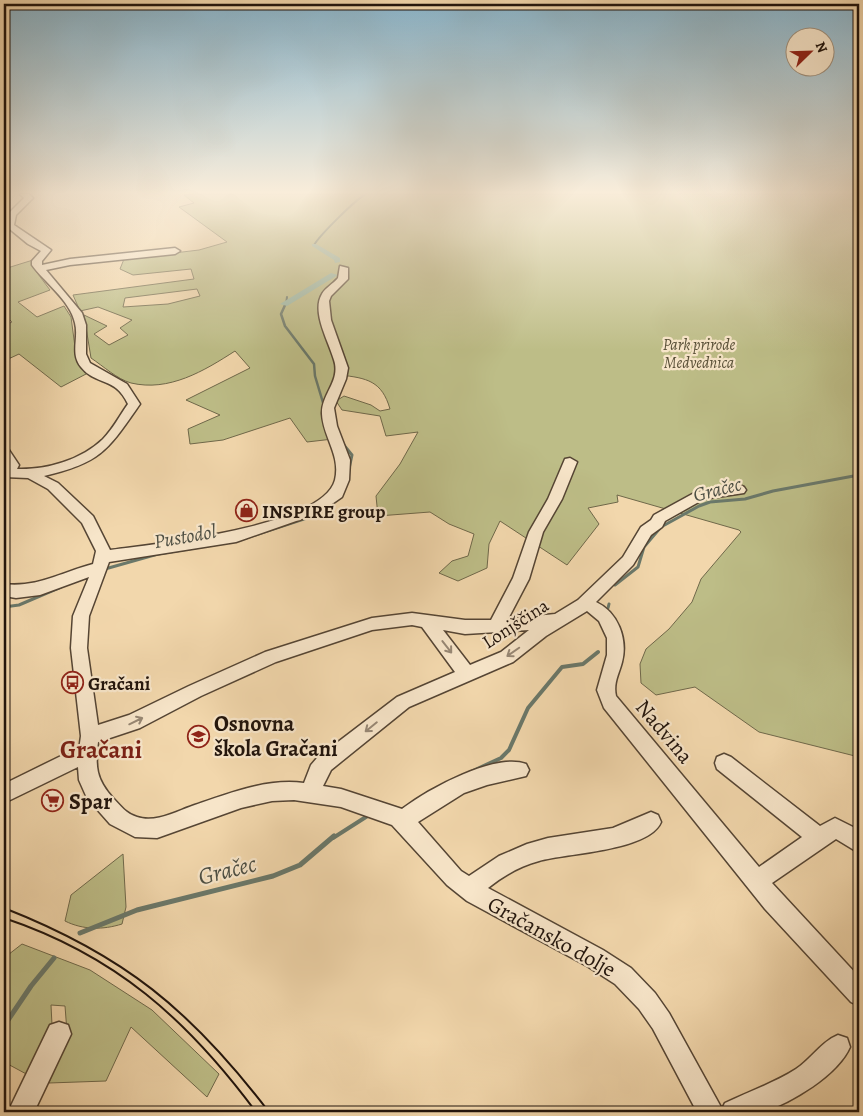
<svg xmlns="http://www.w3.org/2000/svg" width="863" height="1116" viewBox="0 0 863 1116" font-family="Alegreya,serif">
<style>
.green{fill:#bdbd87;stroke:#6f684a;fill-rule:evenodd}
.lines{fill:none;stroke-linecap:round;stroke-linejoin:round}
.stream-far4{stroke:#6a786a;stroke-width:2}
.stream-far3{stroke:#6a786a;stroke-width:2.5}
.stream-far2{stroke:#6a786a;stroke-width:3}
.stream-far1{stroke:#6a786a;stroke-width:4}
.stream{stroke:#6a786a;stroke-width:5}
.canal{fill:#9bbaa8;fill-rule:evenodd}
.minor-casing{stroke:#554534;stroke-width:3}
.minor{fill:#f7e5c9;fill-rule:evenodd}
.tram{stroke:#21140c;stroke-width:2}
.oneway{stroke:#978774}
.labels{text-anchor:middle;stroke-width:4.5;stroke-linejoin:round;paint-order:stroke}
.far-park-label{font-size:16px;font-style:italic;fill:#584f37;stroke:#f7e5c9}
.poi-label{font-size:19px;font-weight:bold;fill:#21140c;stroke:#f7e5c9;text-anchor:start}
.street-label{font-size:19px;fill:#21140c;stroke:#f7e5c9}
.water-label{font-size:20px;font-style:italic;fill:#4c4e43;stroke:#f7e5c9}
.near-poi-label{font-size:22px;font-weight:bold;fill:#21140c;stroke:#f7e5c9;text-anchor:start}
.near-street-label{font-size:22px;fill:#21140c;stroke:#f7e5c9}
.near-water-label{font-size:24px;font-style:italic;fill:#4c4e43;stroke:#f7e5c9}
.near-quarter-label{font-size:25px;font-weight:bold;fill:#7a1f14;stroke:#f7e5c9}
</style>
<rect width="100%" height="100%" fill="#f2d7ac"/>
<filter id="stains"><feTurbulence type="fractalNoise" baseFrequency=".004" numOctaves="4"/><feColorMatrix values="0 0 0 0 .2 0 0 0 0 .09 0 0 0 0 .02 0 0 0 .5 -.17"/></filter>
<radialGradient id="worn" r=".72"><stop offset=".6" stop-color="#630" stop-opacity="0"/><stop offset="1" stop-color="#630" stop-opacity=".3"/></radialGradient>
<!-- green -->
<path class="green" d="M 189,194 L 859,194 L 859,757 L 759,732 L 695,687 L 656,695 L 641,683 L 640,664 L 646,649 L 669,629 L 692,602 L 701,579 L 741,532 L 739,530 L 617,495 L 618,502 L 588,508 L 599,524 L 567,565 L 500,521 L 489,544 L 487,568 L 458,581 L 439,573 L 452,561 L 468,556 L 474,534 L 449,524 L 430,512 L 378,516 L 376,496 L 400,464 L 418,432 L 386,436 L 380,416 L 342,410 L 336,401 L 344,396 L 371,405 L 380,411 L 390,409 C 382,381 367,378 340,375 L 334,389 L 333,439 L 307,442 L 290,418 L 223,440 L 190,444 L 188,429 L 220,415 L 186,400 L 250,368 L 235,351 C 204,371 169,392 131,383 C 117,379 103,366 91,358 L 84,315 L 107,326 L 94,334 L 109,345 L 128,335 L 120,328 L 132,320 L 98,307 L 80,311 L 73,295 L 194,279 L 191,269 L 133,275 L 120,269 L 124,259 L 199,250 L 227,242 L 179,207 L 194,203 L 184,195 ZM 197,289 L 200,296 L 168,304 L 123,307 L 125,298 Z
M 33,260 L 35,270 L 50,290 L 18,302 L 37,317 L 64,306 L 71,317 L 77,362 L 88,373 L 61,387 L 19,354 L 4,361 L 4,326 L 12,322 L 4,314 L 4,269 Z
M 123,854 L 126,907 L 122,924 C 103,930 83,930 65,921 L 71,895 Z
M 22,944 L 90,970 L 152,1010 L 219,1074 L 207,1097 L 131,1027 L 106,1081 L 49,1083 L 67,1032 L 65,1006 L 51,1005 L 52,1025 L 30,1076 L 4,1062 L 4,958 Z"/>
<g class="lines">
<!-- stream-far4 -->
<path class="stream-far4" d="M 314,245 C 320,235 356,199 366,194
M 286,304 L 287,297"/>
<!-- stream-far3 -->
<path class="stream-far3" d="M 286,303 L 281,314 L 285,326 L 314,364 L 315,376 L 324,406"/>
<!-- stream-far2 -->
<path class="stream-far2" d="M 343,444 L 352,455 L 349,469
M 240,540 L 307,518 L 337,500
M 105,569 L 158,554 L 231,542
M 615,585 L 638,567 L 644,547 L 661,527 L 699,506 L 710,502 L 745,499 L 773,491 L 859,475
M 4,607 L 19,605 L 61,587
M 608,608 L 609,604"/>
<!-- stream-far1 -->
<path class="stream-far1" d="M 471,772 L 501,758 L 509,750 L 528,708 L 562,667 L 583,664 L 598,652
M 333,838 L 369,815"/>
<!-- stream -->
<path class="stream" d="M 80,933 L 137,910 L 273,876 L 300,865 L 334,836
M 4,1026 L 31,986 L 54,958"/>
<!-- canal -->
<path class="canal" d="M 312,244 L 316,244 L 340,258 L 340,262 L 335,263 L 334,260 L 312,246 Z
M 331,273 L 338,275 L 287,306 L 280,304 Z"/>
<defs>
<path id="minor" d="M 20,194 L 29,194 L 33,198 L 16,215 L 14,225 L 51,250 L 42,261 L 42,265 L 70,259 L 175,248 L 180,251 L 175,254 L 70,265 L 46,270 L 82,313 L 86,325 L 86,354 L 90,363 L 127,384 L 140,404 C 108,450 101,463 44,476 L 58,483 L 93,516 L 110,550 C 154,544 323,527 335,480 C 341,455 323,437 322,414 C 321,394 341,381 334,360 C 329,342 311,312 322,294 C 325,288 333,284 338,278 L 340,266 L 348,268 L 348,279 L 331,296 L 329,301 L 331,320 L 348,368 L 346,379 L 334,408 L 337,426 L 350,460 L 349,480 L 342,497 L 319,513 L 236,542 L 109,562 L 89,616 L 87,648 L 98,725 L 129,715 L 189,686 L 265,652 L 372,618 L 412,613 L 465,620 L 491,620 L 513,578 L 529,532 L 548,499 L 565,459 L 570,458 L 577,462 L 562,499 L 543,532 L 529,579 L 508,619 L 555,614 L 578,600 L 623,557 L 641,527 L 651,520 L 654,515 L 696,492 L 739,485 L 744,487 L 746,490 L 744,493 L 704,499 L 665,521 L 662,527 L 651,535 L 633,565 L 596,602 C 618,612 628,639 622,662 C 619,674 613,683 616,696 L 759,867 L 802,837 L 717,769 L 715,763 L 717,757 L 724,754 L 731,757 L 820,826 L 835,818 L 859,830 L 859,853 L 836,839 L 772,883 L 859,977 L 859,1006 L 851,1002 L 765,909 L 604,708 L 597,690 L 607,655 L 607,638 L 599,621 L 587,611 L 546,636 L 513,662 L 409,707 L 331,770 L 323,786 L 341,789 L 402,809 C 427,790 495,752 526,764 L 529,770 L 526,776 L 487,785 L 464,793 L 418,822 L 461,871 L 469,876 L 499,856 L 527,844 L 548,838 L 613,828 L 651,812 L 658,815 L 661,822 C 649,851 567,853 539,861 C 520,866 503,876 488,888 L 603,950 L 631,968 L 655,993 L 669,1013 L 722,1109 L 725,1103 C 748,1092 774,1083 796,1069 C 811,1059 821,1042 838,1035 L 847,1038 L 850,1047 C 838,1075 791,1103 763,1112 C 749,1116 713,1112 697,1112 L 653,1029 L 639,1009 L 615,984 L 587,966 L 467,901 L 447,885 L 392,825 L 341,807 L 294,800 L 272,801 L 241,808 L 157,838 L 135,837 L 110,824 L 87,798 L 79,780 L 78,767 L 4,803 L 4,784 L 61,756 L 79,750 L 81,736 L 71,648 L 73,616 L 89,577 L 40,595 L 16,598 L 4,596 L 4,584 C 37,588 62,572 93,564 L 96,551 L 82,523 L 48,489 L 28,478 L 4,477 L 4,449 L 9,450 L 19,465 L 17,469 C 47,470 81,460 103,439 C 113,429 120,415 128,404 C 115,376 96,386 81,367 C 70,354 79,338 75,323 C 70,300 44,282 32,265 L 32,261 L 41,251 L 28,244 L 6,226 L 8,214 L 24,198 ZM 412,625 L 422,627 L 455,672 L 397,697 L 317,758 L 311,765 L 304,783 C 266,778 228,794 192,806 C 175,812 155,823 137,817 C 126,814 120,805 113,798 C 96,779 95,767 98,742 L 140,728 L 201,696 L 276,662 L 372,630 ZM 443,630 L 465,634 L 529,630 L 501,652 L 470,665 Z
M 59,1022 L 68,1025 L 71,1034 L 34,1112 L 8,1112 L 50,1025 Z"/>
</defs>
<!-- minor casing -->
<use href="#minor" class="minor-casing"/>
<!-- minor -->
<use href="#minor" class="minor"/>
<!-- tram -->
<path class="tram" d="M 4,908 C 124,955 191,1010 269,1112
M 4,918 C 115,955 187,1019 256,1112"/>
</g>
<!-- one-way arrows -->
<defs><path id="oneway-shaft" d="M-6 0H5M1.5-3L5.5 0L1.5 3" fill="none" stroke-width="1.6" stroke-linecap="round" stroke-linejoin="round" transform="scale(1.25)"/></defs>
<g class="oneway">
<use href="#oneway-shaft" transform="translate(447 647) rotate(52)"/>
<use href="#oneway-shaft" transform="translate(513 652) rotate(145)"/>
<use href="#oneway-shaft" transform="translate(136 721) rotate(-26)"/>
<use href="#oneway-shaft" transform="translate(371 727) rotate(141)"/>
</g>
<!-- sky -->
<linearGradient id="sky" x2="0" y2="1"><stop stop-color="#89b6ce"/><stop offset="0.55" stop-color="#f9edda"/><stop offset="1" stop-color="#f9edda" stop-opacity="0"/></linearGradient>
<rect width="863" height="350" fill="url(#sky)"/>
<!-- icons -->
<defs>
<symbol id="shop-ring" viewBox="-11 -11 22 22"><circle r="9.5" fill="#f7e5c9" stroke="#8f2418" stroke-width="1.5"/><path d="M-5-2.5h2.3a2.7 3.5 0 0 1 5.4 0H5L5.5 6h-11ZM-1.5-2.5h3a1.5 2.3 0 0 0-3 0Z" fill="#8f2418"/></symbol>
<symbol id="bus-ring" viewBox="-11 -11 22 22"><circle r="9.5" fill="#f7e5c9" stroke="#8f2418" stroke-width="1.5"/><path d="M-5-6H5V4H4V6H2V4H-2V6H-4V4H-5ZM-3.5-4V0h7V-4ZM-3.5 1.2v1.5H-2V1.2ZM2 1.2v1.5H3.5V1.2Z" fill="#8f2418"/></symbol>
<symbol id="school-ring" viewBox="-11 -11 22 22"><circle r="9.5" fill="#f7e5c9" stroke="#8f2418" stroke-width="1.5"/><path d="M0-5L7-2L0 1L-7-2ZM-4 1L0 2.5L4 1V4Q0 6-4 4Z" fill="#8f2418"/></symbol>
<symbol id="supermarket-ring" viewBox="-11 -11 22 22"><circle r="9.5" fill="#f7e5c9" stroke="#8f2418" stroke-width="1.5"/><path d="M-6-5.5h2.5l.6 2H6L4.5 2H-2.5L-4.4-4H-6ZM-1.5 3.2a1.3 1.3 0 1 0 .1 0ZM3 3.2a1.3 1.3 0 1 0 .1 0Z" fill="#8f2418"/></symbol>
</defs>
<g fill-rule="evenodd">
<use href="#shop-ring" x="234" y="498" width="25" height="25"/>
<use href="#bus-ring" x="60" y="670" width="25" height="25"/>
<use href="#school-ring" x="186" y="724" width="25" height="25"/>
<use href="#supermarket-ring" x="40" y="788" width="25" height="25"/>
</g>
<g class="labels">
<!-- far-park labels -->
<g class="far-park-label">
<text x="699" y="350">Park prirode<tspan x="699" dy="18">Medvednica</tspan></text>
</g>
<!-- poi labels -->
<g class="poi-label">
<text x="262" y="518">INSPIRE group</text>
<text x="88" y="690">Gračani</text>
</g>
<!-- street labels -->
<g class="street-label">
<text transform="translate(515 623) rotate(-33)" y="7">Lonjščina</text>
</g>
<!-- water labels -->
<g class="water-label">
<text transform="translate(717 489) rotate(-14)" y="7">Gračec</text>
<text transform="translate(185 536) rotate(-10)" y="7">Pustodol</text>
</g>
<!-- near-poi labels -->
<g class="near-poi-label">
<text x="214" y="731">Osnovna<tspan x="214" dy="25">škola Gračani</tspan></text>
<text x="69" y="809">Spar</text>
</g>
<!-- near-street labels -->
<g class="near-street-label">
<text transform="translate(665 731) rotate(50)" y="8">Nadvina</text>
<text transform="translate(552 936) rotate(29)" y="8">Gračansko dolje</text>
</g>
<!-- near-water labels -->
<g class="near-water-label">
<text transform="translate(227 870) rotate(-14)" y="8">Gračec</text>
</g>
<!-- near-quarter labels -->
<g class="near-quarter-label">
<text x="101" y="758">Gračani</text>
</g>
</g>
<!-- margin -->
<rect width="863" height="1116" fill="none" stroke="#f2d7ac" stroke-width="20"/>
<rect x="5" y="5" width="853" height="1106" fill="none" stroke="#21140c" stroke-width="2.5"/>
<rect x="10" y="10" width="843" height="1096" fill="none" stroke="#21140c"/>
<!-- north arrow -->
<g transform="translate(810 52) rotate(67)"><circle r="24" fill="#f7e5c9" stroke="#a1917d"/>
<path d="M0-4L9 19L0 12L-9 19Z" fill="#8f2418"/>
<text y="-8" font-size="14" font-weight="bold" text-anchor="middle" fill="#21140c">N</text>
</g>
<rect width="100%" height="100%" filter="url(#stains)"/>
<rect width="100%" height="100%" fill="url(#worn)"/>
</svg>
